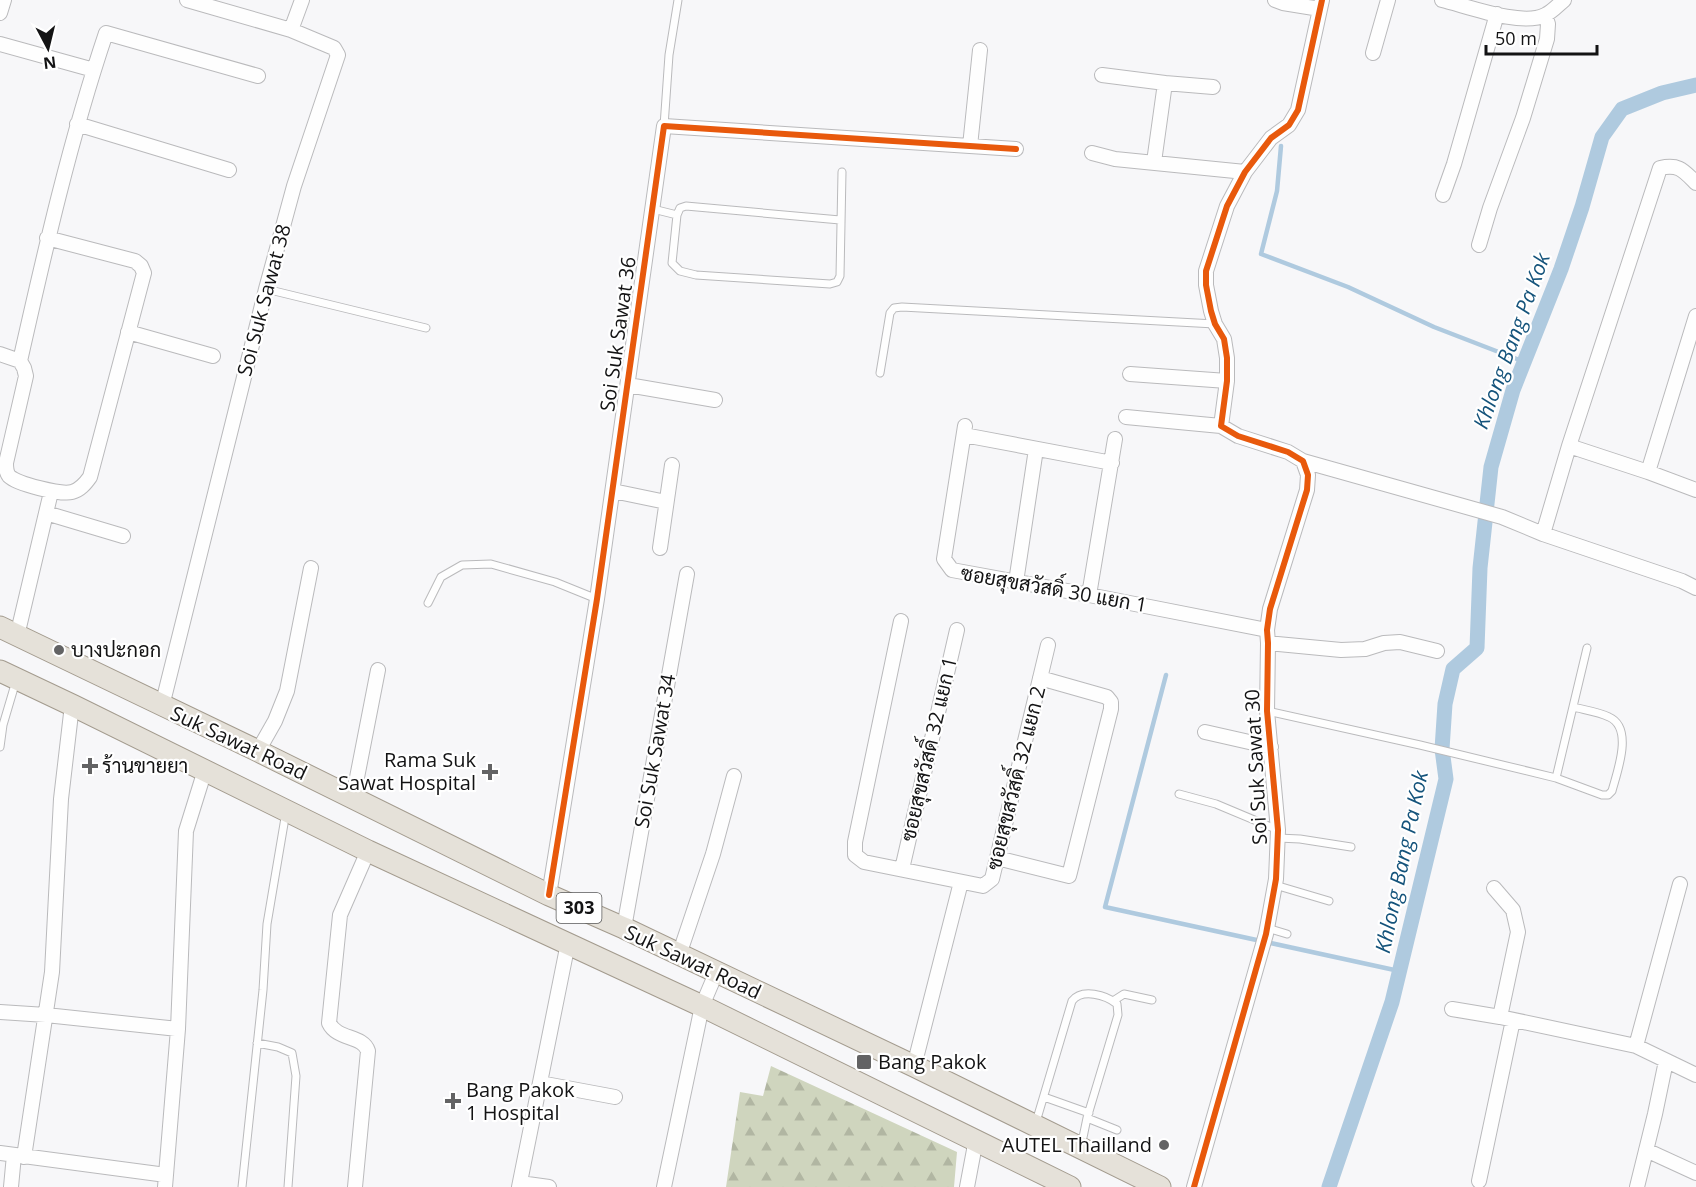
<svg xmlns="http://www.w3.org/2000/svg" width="1696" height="1187" viewBox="0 0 1696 1187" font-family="'Open Sans',Sarabun,sans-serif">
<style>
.forest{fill:url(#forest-firs)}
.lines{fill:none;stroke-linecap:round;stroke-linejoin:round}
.stream{stroke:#afcadf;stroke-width:4.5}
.canal{stroke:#afcadf;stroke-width:15}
.service-casing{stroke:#bababc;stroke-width:9}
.minor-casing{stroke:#bababc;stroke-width:16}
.primary-casing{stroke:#a39b8e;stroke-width:23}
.service{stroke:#fefefe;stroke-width:7}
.minor{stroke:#fefefe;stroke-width:14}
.primary{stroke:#e5e1d9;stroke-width:21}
.cycleway-casing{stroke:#fff;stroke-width:10}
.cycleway{stroke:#e8590c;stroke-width:6}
.poi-dot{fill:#636364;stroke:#fff;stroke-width:2}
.labels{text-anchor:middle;stroke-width:4.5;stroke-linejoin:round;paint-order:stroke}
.shield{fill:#fff;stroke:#5a5a5a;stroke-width:1.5}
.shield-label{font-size:18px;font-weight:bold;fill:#131314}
.street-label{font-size:20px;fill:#131314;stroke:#fff}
.poi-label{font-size:20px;fill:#131314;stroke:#fff;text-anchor:start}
.water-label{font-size:21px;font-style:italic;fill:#14537b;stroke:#fff}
</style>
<defs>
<pattern id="forest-firs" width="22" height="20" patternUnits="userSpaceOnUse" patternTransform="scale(1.5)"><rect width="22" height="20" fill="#cfd5be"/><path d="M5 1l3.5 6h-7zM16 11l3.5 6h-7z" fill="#b1b6a2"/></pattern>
</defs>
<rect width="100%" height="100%" fill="#f7f7f9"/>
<!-- forest -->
<path class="forest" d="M 771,1066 L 957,1152 L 954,1187 L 726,1187 L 740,1092 L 763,1096 Z"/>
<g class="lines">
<!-- stream -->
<path class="stream" d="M 1281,146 L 1277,191 L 1261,254 L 1348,287 L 1434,327 L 1522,361
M 1166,675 L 1105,907 L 1399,971"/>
<!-- canal -->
<path class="canal" d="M 1329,1187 L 1392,1002 L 1446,779 L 1442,749 L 1445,704 L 1453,669 L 1477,648 L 1480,568 L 1491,467 L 1513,390 L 1561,269 L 1582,207 L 1602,137 L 1622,109 L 1662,93 L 1696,85"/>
<defs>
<path id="service" d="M 664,126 L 669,55 L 678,0
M 653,209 L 677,215 L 672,263 L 680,271 L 696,275 L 830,284 L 837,282 L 840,276 L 842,172
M 677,215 L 680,208 L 686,206 L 840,220
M 266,289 L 426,328
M 880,373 L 890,313 L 894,308 L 902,307 L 1215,324
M 428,603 L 441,577 L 462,565 L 491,564 L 555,582 L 597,599
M 1267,711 L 1420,745 L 1556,778 L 1602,795 L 1608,795 L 1612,791 C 1617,772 1634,728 1609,717 C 1599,712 1585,710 1573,707
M 0,747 L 3,725 L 16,681
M 1556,778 L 1587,648
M 1179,794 L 1216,804 L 1278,830
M 1278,838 L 1300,839 L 1351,847
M 1275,885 L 1329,901
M 1267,928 L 1287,934
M 1113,1001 L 1124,994 L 1152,1000
M 257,1043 L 278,1047 L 292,1053 L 296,1076 L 288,1187
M 1044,1097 L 1089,1113
M 1087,1118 L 1117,1130
M 1036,1122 L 1072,1001 C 1082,988 1106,995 1117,1004 L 1118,1015 L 1087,1118 L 1081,1147
M 242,1187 L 263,990 L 267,924 L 286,812"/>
<path id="minor" d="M 1275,0 L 1283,3 L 1320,9
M 1442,0 C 1467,6 1522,27 1545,15 C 1552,12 1558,5 1564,0
M 0,13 L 4,0
M 291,30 L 302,0
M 0,44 L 94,70
M 1373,53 L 1388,0
M 1102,75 L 1165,83
M 77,124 L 229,170
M 970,146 L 980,50
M 1092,153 L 1115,159 L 1245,172
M 1154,162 L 1165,83 L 1213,87
M 1443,195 L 1454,164 L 1497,14
M 47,238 L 135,261 L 141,266 L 144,273 L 90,477 C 85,484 80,490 72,492 C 61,495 17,484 9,476 C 6,472 6,468 6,463 L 26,376 L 24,368 L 20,361 C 45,250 70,140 106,33 L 258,76
M 1479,245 L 1490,208 L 1523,118 L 1547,39 L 1548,24 L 1545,15
M 128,332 L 213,356
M 0,354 L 20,361
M 1130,374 L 1227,381
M 628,385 L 715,400
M 1126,417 L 1221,426
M 965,426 L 944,559 L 952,570 L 1089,595 L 1267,630
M 964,435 L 1112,463
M 1569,446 L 1648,472 L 1696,490
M 1303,461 L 1502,517 L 1543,534 L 1682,581 L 1696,588
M 1648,472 L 1696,316
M 613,491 L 666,502
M 46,513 L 123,536
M 1543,534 L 1569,446 L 1660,168 C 1679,164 1683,170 1696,183
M 660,548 L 672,465
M 1016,582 L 1036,449
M 1089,595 L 1115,439
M 901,621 L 855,842 L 855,855 L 864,862 L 983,886 L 992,879 L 1048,645
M 17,636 L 51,492
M 1268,643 L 1341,650 L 1365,649 L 1384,643 L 1400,642 L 1437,651
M 162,706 L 266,289 L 294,186 L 338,55 L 334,48 L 291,30 L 187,0
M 1205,732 L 1271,747
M 258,751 L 275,721 L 287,691 L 311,568
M 353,798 L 378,670
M 997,858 L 1069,876 L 1111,709 L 1111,702 L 1107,697 L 1040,678
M 902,869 L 957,630
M 1494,888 L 1513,910 L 1518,932 L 1500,1017 L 1636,1046 L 1696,1075
M 549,895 L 597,599 L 664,126 L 1016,149
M 624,928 L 687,574
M 679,955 L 713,854 L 734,776
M 1452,1009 L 1500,1017
M 0,1012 L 46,1015 L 178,1029
M 1636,1046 L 1680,884
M 914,1066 L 961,882
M 540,1083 L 615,1097
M 1646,1150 L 1696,1173
M 0,1153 L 166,1175
M 24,1157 L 52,972 L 61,799 L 72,705
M 1479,1181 L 1513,1020
M 520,1183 L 549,1187
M 11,1187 L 14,1155
M 165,1187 L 178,1029 L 186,831 L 205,770
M 355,1187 L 368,1051 C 363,1035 337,1040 329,1023 L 340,915 L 368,851
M 519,1187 L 568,943
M 664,1187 L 702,1006 L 716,973
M 967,1187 L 974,1150 L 974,1139
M 1194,1187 L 1266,934 L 1276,879 L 1278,830 L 1267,711 L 1268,643 L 1267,630 L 1270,609 L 1307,490 L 1308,475 L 1303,461 L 1288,452 L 1238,436 L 1221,426 L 1227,381 L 1227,358 L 1224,339 L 1215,324 L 1211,311 L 1206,285 L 1206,271 L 1227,206 L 1245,172 L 1271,138 L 1289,125 L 1298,110 L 1322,0
M 1637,1187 L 1655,1114 L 1666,1061"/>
<path id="primary" d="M 0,627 L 258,751 L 549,895 L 624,928 L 914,1066 L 1160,1187
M 0,671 L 74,706 L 368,851 L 702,1006 L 1070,1187"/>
</defs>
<!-- service casing -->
<use href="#service" class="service-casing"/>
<!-- minor casing -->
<use href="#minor" class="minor-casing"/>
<!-- primary casing -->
<use href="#primary" class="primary-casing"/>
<!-- service -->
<use href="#service" class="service"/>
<!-- minor -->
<use href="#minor" class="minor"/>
<!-- primary -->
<use href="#primary" class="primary"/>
<defs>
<path id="cycleway" d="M 549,895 L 597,599 L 664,126 L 1016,149
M 1194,1187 L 1266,934 L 1276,879 L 1278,830 L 1267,711 L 1268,643 L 1267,630 L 1270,609 L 1307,490 L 1308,475 L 1303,461 L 1288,452 L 1238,436 L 1221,426 L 1227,381 L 1227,358 L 1224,339 L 1215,324 L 1211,311 L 1206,285 L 1206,271 L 1227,206 L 1245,172 L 1271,138 L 1289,125 L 1298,110 L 1322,0"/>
</defs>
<!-- cycleway casing -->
<use href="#cycleway" class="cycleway-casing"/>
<!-- cycleway -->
<use href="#cycleway" class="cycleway"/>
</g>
<!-- markers -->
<g class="poi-dot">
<circle cx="59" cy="650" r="6"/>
<path d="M87 757h6v6h6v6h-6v6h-6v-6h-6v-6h6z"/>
<path d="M487 763h6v6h6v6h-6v6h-6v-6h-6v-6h6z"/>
<rect x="856" y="1054" width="16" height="16" rx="3"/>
<path d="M450 1092h6v6h6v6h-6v6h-6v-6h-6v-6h6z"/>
<circle cx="1164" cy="1145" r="6"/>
</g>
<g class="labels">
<!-- shield labels -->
<rect class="shield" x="556.5" y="893" width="45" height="30" rx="4.5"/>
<g class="shield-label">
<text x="579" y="914">303</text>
</g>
<!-- street labels -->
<g class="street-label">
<text transform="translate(264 300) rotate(-75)" y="7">Soi Suk Sawat 38</text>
<text transform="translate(618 334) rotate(-82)" y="7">Soi Suk Sawat 36</text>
<text transform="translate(1054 589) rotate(10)" y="7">ซอยสุขสวัสดิ์ 30 แยก 1</text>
<text transform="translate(239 743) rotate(25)" y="7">Suk Sawat Road</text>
<text transform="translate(929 749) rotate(-77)" y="7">ซอยสุขสวัสดิ์ 32 แยก 1</text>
<text transform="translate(655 751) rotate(-80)" y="7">Soi Suk Sawat 34</text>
<text transform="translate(1256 767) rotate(-93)" y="7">Soi Suk Sawat 30</text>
<text transform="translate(1016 778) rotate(-76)" y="7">ซอยสุขสวัสดิ์ 32 แยก 2</text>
<text transform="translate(693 962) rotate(25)" y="7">Suk Sawat Road</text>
</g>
<!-- poi labels -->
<g class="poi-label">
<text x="71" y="657">บางปะกอก</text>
<text x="476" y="767" text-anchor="end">Rama Suk<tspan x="476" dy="23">Sawat Hospital</tspan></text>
<text x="102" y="773">ร้านขายยา</text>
<text x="878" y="1069">Bang Pakok</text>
<text x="466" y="1097">Bang Pakok<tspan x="466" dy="23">1 Hospital</tspan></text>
<text x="1152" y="1152" text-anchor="end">AUTEL Thailland</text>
</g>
<!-- water labels -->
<g class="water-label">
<text transform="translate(1512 341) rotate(-70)" y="7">Khlong Bang Pa Kok</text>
<text transform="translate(1402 862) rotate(-78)" y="7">Khlong Bang Pa Kok</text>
</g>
</g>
<!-- north arrow -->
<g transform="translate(48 48) rotate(173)" stroke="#ffffff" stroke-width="4.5" paint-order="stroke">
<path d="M0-4.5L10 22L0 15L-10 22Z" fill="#131314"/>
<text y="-9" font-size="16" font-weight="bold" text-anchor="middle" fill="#131314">N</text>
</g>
<!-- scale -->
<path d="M1486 45v9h111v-9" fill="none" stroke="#131314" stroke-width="3"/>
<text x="1495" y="45" font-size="18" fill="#131314" stroke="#ffffff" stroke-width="4.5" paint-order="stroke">50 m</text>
</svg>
